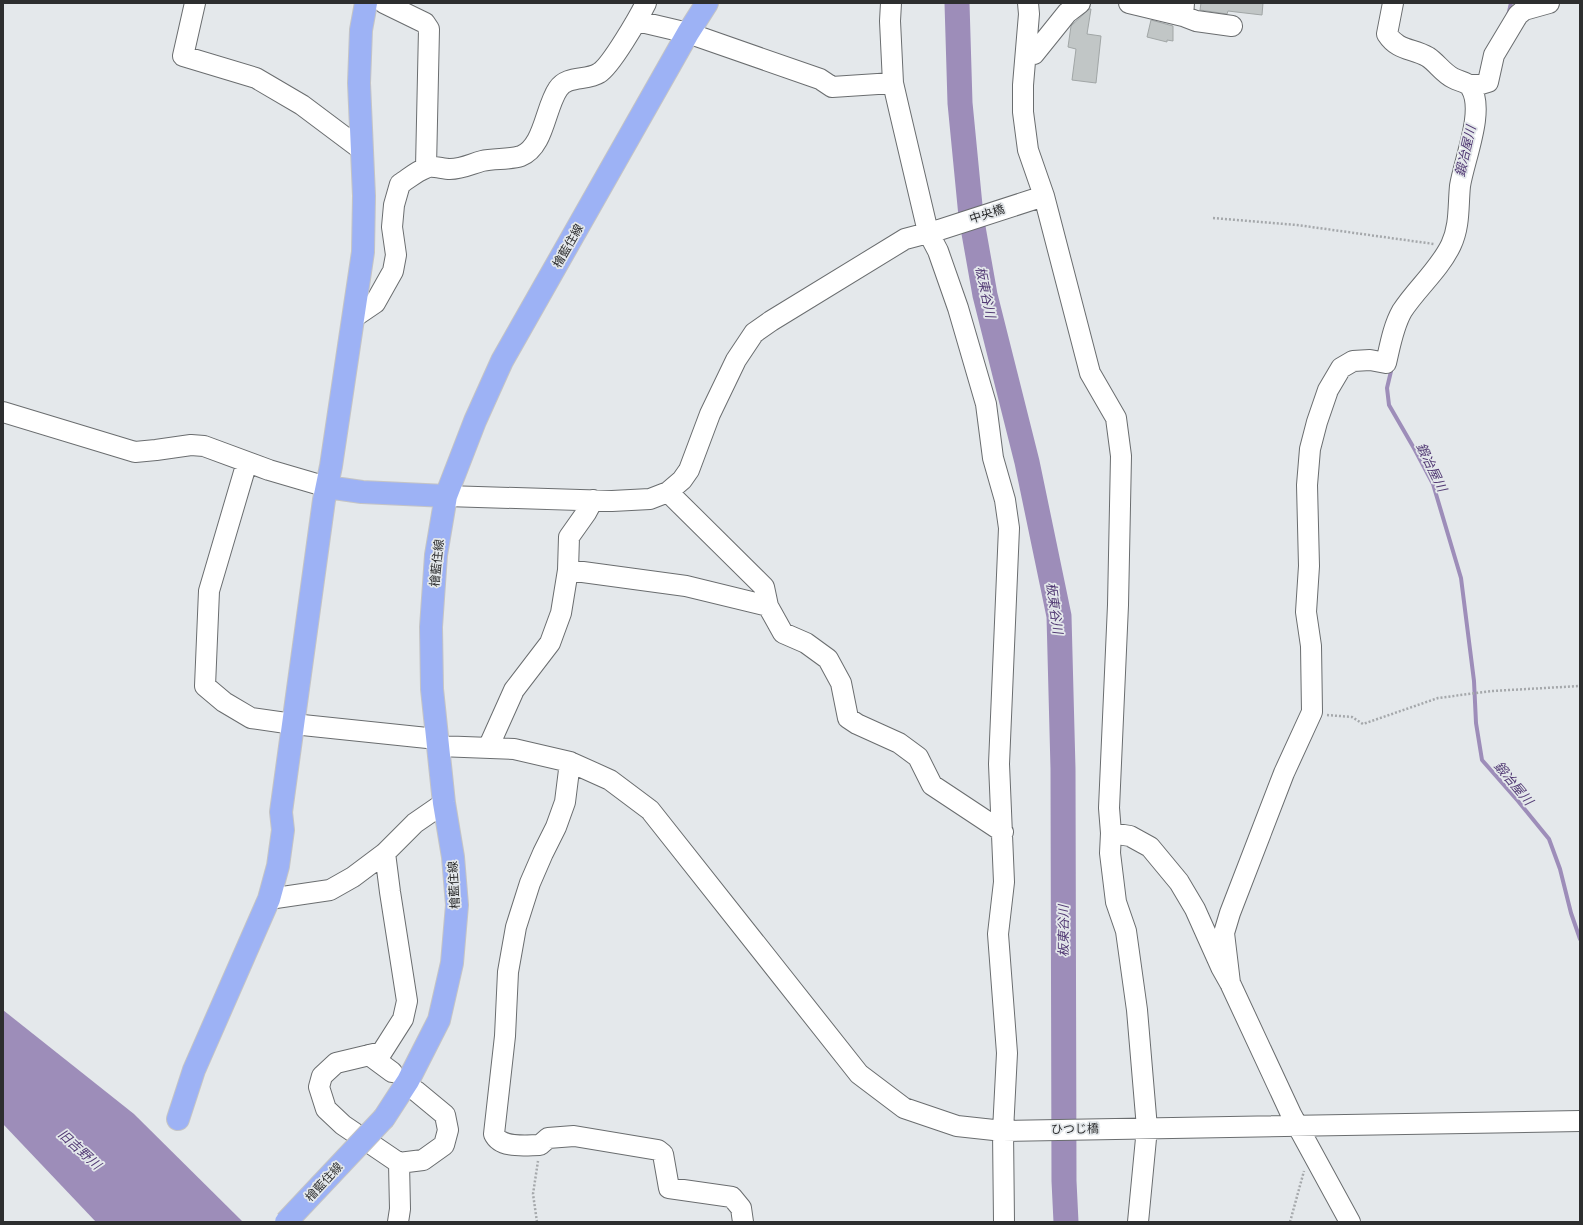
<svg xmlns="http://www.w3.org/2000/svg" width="1583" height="1225" viewBox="0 0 1583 1225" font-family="'Alegreya Sans','Noto Sans JP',sans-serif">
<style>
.water{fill:#9d8db9}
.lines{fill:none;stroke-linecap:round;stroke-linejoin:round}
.stream{stroke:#9d8db9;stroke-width:4}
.river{stroke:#9d8db9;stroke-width:25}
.building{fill:#c1c6c6;stroke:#a1a6a6}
.minor-casing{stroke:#6a6d6f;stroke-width:22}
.major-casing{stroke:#c4c4c5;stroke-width:24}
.path{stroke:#a5a8ab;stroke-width:2.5;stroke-dasharray:2 2;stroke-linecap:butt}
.minor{stroke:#fff;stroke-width:20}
.major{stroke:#9db2f5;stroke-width:22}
.major-bridge-casing{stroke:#c4c4c5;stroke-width:24;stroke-linecap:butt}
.major-bridge{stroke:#9db2f5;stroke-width:22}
.labels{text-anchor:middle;stroke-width:3.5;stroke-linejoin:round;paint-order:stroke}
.street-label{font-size:12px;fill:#2d2e2f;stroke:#e4e8eb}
.water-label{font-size:13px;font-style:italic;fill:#523a74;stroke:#e4e8eb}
</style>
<rect width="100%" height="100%" fill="#e4e8eb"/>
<!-- water -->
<path class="water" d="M 3,1010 L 134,1114 L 243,1222 L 96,1222 L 3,1124 Z"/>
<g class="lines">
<!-- stream -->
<path class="stream" d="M 1508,16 L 1511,3
M 1392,367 L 1387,388 L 1389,405 L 1415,450 L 1433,484 L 1461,578 L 1474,681 L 1476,723 L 1482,760 L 1518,801 L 1549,839 L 1560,869 L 1571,913 L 1580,939"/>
<!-- river -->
<path class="river" d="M 957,3 L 960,103 L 971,216 L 985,295 L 1027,462 L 1059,616 L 1063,769 L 1064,1181 L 1066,1222"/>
</g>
<!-- building -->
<path class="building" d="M 1201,3 L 1263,3 L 1262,15 L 1228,11 L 1227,14 L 1200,10 Z
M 1089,9 L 1091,9 L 1087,34 L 1101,36 L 1096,83 L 1072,80 L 1076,49 L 1068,47 L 1071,26 Z
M 1151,20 L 1173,26 L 1173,41 L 1167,40 L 1167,42 L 1147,37 Z"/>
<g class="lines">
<defs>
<path id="minor" d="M 195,3 L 183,56 L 256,78 L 302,105 L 362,150
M 384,3 L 425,23 L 429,29 L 426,167
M 891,3 L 890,21 L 893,83 L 899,109 L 928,232 L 938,251 L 958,308 L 986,404 L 993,458 L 1005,500 L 1009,528 L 999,764 L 1004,882 L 998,934 L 1007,1053 L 1003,1131 L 1004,1222
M 1028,3 L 1029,14 L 1023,85 L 1023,112 L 1028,150 L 1044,196 L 1090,373 L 1116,418 L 1121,456 L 1118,605 L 1109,808 L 1111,833 L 1110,853 L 1116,902 L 1126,931 L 1137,1010 L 1147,1128 L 1138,1222
M 1129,3 L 1183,16 L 1184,3
M 1183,16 L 1196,21 L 1232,26
M 637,21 L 688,33 L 820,79 L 832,87 L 893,83
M 1026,54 L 1034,54 L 1067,13 L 1080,3
M 1469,85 L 1478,85 L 1488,82 L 1494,55 L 1518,15 L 1524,10 L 1549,3
M 353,318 L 375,303 L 393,271 L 396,255 L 392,227 L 394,205 L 400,184 C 408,179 417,171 426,168 C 432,165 442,169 450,169 C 462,169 471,164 482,161 C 494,158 509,160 521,156 C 544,147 545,108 558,89 C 567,75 587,81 599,73 C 611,66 639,17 646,3
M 3,412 L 135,452 L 156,450 L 191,445 L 204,446 L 269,470 L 327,487
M 247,462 L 209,591 L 205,686 L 224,702 L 251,718 L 293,724 L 437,739
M 668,492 L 764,587 L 768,606
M 446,496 L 612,501 L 650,499 L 668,492 L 682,480 L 689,470 L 710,414 L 736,360 L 754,333 L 771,321 L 905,239 L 939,230 L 1044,196
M 568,570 L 686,586 L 768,606 L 783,633 L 806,643 L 828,659 L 841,683 L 848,718 L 857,724 L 899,743 L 918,757 L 932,785 L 1003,832
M 438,746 L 514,749 L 570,762 L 610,780 L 650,810 L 859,1074 L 904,1108 L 957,1126 L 1003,1131 L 1580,1121
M 488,748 L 514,690 L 550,643 L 561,613 L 568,570 L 569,537 L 586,513 L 593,500
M 570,762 L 565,802 L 556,827 L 543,853 L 530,883 L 516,927 L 508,972 L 505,1036 L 494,1134 C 501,1149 526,1145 540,1145 L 548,1138 L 574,1136 L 658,1150 L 663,1154 L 669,1188 L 732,1197 L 741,1208 L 743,1222
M 1111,833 L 1130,836 L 1150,847 L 1179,882 L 1195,909 L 1221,967 L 1230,983 L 1291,1114 L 1350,1222
M 385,853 L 390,892 L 407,1001 L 403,1019 L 382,1052 L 336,1063 L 322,1076 L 319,1087 L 326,1109 L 343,1125 L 399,1163
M 269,899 L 330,890 L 353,877 L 385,853 L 415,823 L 444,803
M 1230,983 L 1224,933 L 1230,913 L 1284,773 L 1312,712 L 1311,646 L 1306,612 L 1309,566 L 1307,485 L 1310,449 L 1317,422 L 1328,390 L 1341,368 L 1353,361 L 1370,360 L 1386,363 C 1390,346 1393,327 1402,311 C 1417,288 1439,270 1451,245 C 1460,226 1458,206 1460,186 C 1464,160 1485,111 1471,88 C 1468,82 1460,82 1453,78 C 1443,73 1437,63 1428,57 C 1412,48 1398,51 1387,34 L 1393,3
M 369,1055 L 392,1072
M 398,1222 L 400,1209 L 399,1163 L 423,1160 L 444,1145 L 448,1130 L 445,1115 L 416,1091"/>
<path id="major" d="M 327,487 L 362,492 L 446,496
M 384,1118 L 408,1081 L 439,1020 L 452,963 L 457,905 L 453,857 L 444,803 L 432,689 L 431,627 L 436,555 L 446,496 L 475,421 L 502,361 L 688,33 L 707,3
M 178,1119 L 194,1070 L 269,899 L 278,866 L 283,830 L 281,812 L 324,500 L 331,466 L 363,252 L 364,196 L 359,83 L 361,30 L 366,3"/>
</defs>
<!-- minor casing -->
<use href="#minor" class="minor-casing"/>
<!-- major casing -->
<use href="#major" class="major-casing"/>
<!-- path -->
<path class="path" d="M 1213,218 L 1297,225 L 1434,244
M 1327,715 L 1352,717 L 1363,724 L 1438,698 L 1492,691 L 1580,686
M 537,1222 L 533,1194 L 538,1161
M 1290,1222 L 1304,1171"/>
<!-- minor -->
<use href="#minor" class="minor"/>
<!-- major -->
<use href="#major" class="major"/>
<defs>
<path id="major-bridge" d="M 286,1222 L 384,1118"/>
</defs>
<!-- major-bridge casing -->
<use href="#major-bridge" class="major-bridge-casing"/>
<!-- major-bridge -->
<use href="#major-bridge" class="major-bridge"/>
</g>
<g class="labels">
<!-- street labels -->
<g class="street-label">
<text transform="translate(987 214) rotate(-18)" y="4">中央橋</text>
<text transform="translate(568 246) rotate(-60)" y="4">檜藍住線</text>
<text transform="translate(437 563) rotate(-84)" y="4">檜藍住線</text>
<text transform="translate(454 885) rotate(-93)" y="4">檜藍住線</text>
<text transform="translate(1075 1129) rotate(-1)" y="4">ひつじ橋</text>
<text transform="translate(324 1182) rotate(-47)" y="4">檜藍住線</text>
</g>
<!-- water labels -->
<g class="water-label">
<text transform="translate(1465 151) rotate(-77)" y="5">鍛冶屋川</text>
<text transform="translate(986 292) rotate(78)" y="5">板東谷川</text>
<text transform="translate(1432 467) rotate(64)" y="5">鍛冶屋川</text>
<text transform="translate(1055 608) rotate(82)" y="5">板東谷川</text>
<text transform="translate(1514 783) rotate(50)" y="5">鍛冶屋川</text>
<text transform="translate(1063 931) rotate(-90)" y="5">板東谷川</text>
<text transform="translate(80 1149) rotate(42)" y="5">旧吉野川</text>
</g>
</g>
<!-- border -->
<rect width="1583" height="1225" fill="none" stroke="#2d2e2f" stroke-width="8"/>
</svg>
